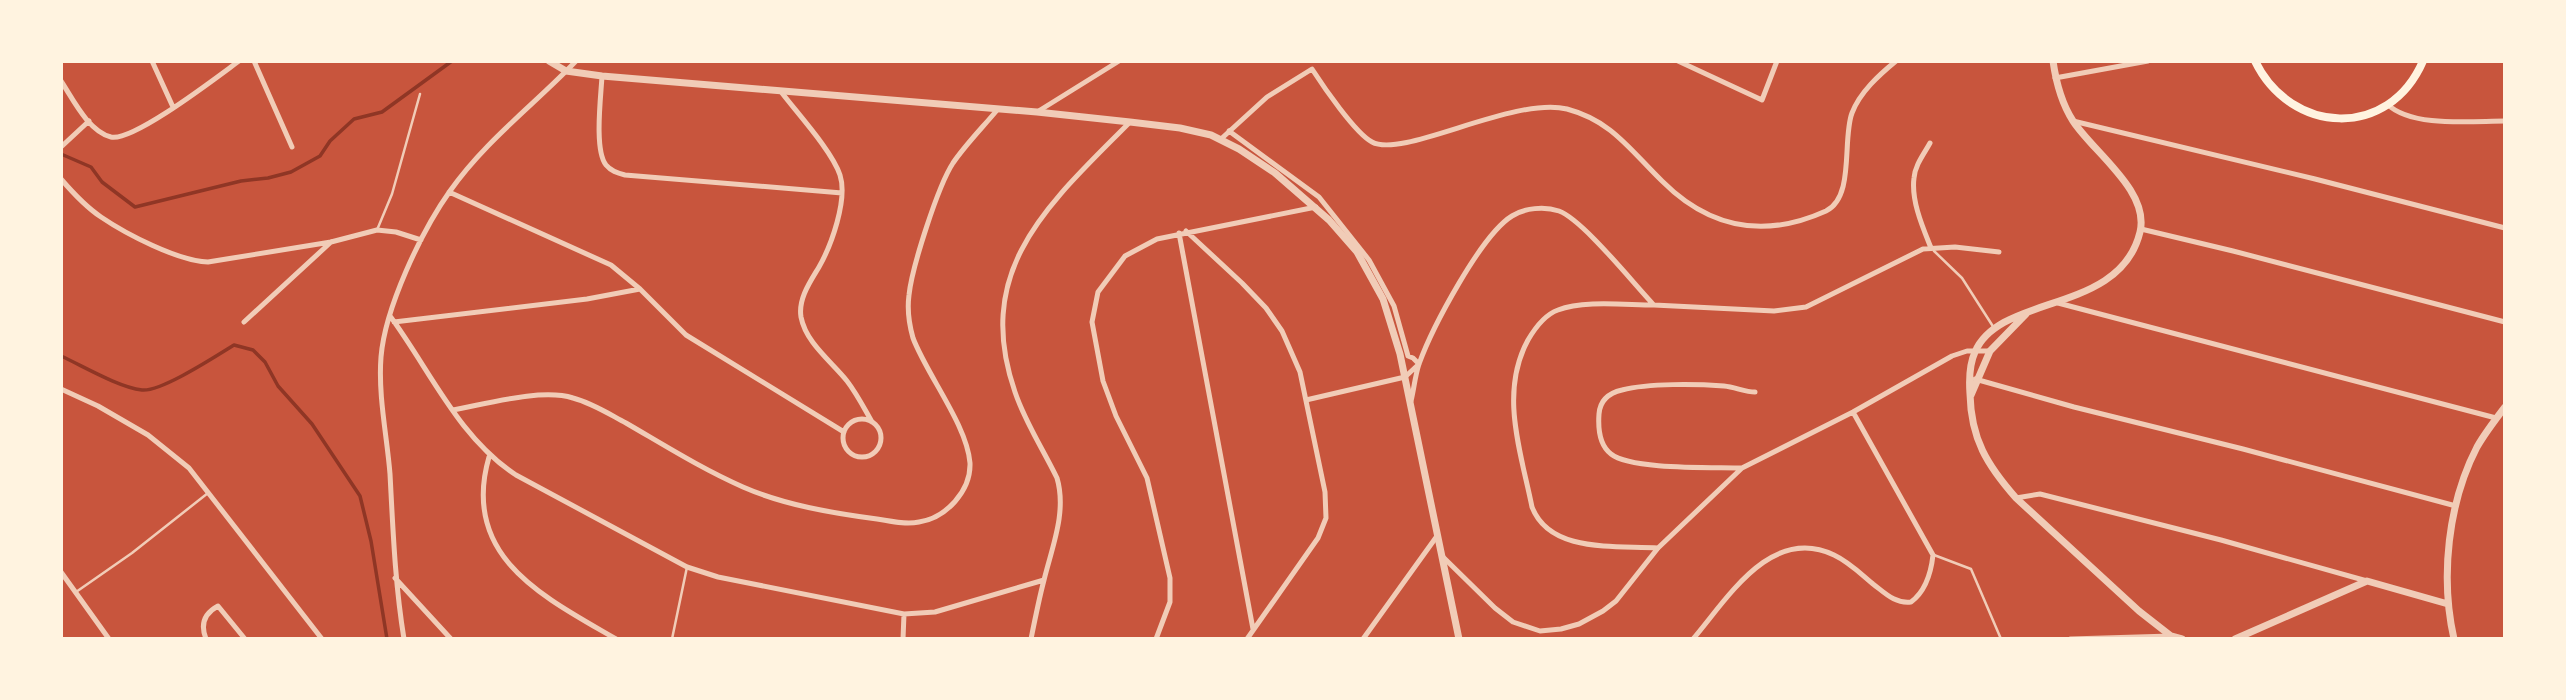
<svg xmlns="http://www.w3.org/2000/svg" width="2566" height="700" viewBox="0 0 2566 700" font-family="'Space Grotesk',sans-serif">
<style>
.lines{fill:none;stroke-linecap:round;stroke-linejoin:round}
.stream{stroke:#8f3625;stroke-width:3.5}
.service{stroke:#f1ccb7;stroke-width:2.5}
.minor{stroke:#f1ccb7;stroke-width:5}
.tertiary{stroke:#f1ccb7;stroke-width:7}
.secondary{stroke:#fff3e0;stroke-width:8}
</style>
<rect width="100%" height="100%" fill="#c8553d"/>
<g class="lines">
<!-- stream -->
<path class="stream" d="M 61,154 L 91,167 L 102,182 L 135,207 L 241,181 L 268,178 L 291,172 L 320,156 L 330,141 L 354,119 L 382,112 L 452,61
M 61,356 C 83,366 118,387 142,390 C 161,392 216,356 234,345 L 253,350 L 265,362 L 278,386 L 312,424 L 360,496 L 371,541 L 387,639"/>
<!-- service -->
<path class="service" d="M 377,230 L 392,194 L 420,94
M 1934,251 L 1962,278 L 1994,328
M 1934,555 L 1971,569 L 2001,639
M 76,592 L 132,553 L 208,493
M 672,639 L 687,567"/>
<!-- minor -->
<path class="minor" d="M 152,61 L 173,107
M 254,61 L 292,147
M 1678,61 L 1762,100 L 1777,61
M 602,76 C 601,96 594,150 606,165 C 611,171 617,173 625,175 L 842,193
M 2055,78 L 2148,61
M 61,81 C 73,99 88,131 111,137 C 133,142 217,77 239,61
M 782,93 C 798,114 832,151 840,175 C 848,200 831,246 819,267 C 810,282 798,299 801,317 C 806,343 831,361 847,381 C 857,394 864,408 872,422
M 2387,104 C 2412,128 2472,121 2505,121
M 1037,112 L 1119,61
M 2073,121 L 2315,179 L 2505,228
M 1229,131 L 1319,197 L 1369,260 L 1394,306 L 1408,356 L 1413,358 L 1419,364
M 1221,139 L 1267,97 L 1312,69 C 1323,86 1355,133 1372,142 C 1403,159 1513,96 1567,109 C 1612,121 1630,150 1662,181 C 1709,228 1764,239 1826,211 C 1855,197 1842,139 1852,113 C 1860,92 1879,75 1896,61
M 1930,143 C 1924,154 1915,165 1914,178 C 1911,201 1923,228 1931,248
M 61,147 L 89,121
M 61,179 C 73,193 86,207 101,217 C 126,234 178,261 208,262 L 331,242 L 377,230 L 396,232 L 421,240
M 449,192 L 611,265 L 640,289 L 686,335 L 844,432
M 2141,229 L 2233,251 L 2505,322
M 1186,231 L 1242,283 L 1266,308 L 1282,331 L 1300,372 L 1325,492 L 1326,518 L 1318,538 L 1247,639
M 1179,233 L 1253,629
M 2058,303 L 2496,418
M 1654,305 C 1626,305 1583,300 1558,310 C 1544,315 1535,328 1528,340 C 1499,393 1521,452 1532,507 C 1550,554 1617,545 1658,548
M 390,316 C 430,370 458,437 516,475 L 687,567 L 718,577 L 904,614 L 935,612 L 1044,580
M 244,322 L 331,242
M 394,322 L 587,299 L 640,289
M 1975,379 L 2074,407 L 2243,449 L 2456,506
M 61,389 L 98,406 L 148,435 L 189,468 L 322,639
M 1306,400 L 1405,377 L 1419,364
M 1411,401 C 1414,389 1415,376 1419,364 C 1432,328 1481,235 1512,216 C 1525,208 1544,206 1559,211 C 1583,220 1633,283 1654,305 L 1774,311 L 1806,307 L 1923,249 L 1955,247 L 1999,252
M 453,410 C 486,404 542,388 573,398 C 592,403 609,414 626,423 C 664,445 702,469 743,487 C 784,505 832,513 877,519 C 890,521 905,525 919,522 C 946,518 971,491 970,463 C 967,425 927,375 913,338 C 909,324 907,310 909,295 C 912,267 938,186 953,163 C 966,144 983,127 998,109
M843 438a19 19 0 1 1 38 0a19 19 0 1 1-38 0Z
M 489,457 C 460,557 544,597 616,639
M 1742,468 C 1713,467 1631,470 1611,454 C 1599,445 1598,428 1599,414 C 1600,400 1609,393 1622,390 C 1649,383 1697,384 1724,386 C 1735,387 1745,392 1755,392
M 2016,498 L 2040,494 L 2221,540 L 2367,581
M 1443,557 L 1495,608 L 1513,622 L 1540,631 L 1561,629 L 1579,624 L 1603,611 L 1616,601 L 1658,548 L 1742,468 L 1853,412 L 1952,356 L 1967,351 L 1990,351
M 61,572 L 109,639
M 395,578 L 451,639
M 206,639 C 200,624 205,613 218,606 L 245,639
M 404,639 C 395,584 393,530 390,474 C 387,436 378,396 381,357 C 385,308 421,232 450,191 C 485,141 534,105 576,61
M 903,639 L 904,614
M 1031,639 C 1035,619 1039,599 1044,580 C 1052,547 1067,512 1057,478 C 1043,449 1025,422 1015,392 C 972,268 1050,203 1130,122
M 1156,639 L 1170,602 L 1170,578 L 1147,478 L 1116,416 L 1103,381 L 1092,322 L 1098,292 L 1125,256 L 1157,239 L 1316,207
M 1363,639 L 1437,536
M 1693,639 C 1728,598 1771,525 1834,555 C 1849,562 1861,574 1873,584 C 1885,593 1895,604 1911,602 C 1926,591 1931,573 1933,555 L 1853,412
M 2070,639 L 2171,636"/>
<!-- tertiary -->
<path class="tertiary" d="M 549,61 L 566,71 L 602,76 L 1037,112 L 1130,122 L 1180,128 L 1211,135 L 1239,149 L 1275,173 L 1329,220 L 1357,252 L 1383,299 L 1400,354 L 1459,639
M 2053,61 C 2056,82 2062,104 2073,121 C 2093,152 2150,191 2140,232 C 2120,315 2000,293 1975,352 C 1969,365 1969,380 1970,394 C 1971,439 1987,465 2016,498 L 2139,611 L 2171,636 L 2182,639
M 1971,395 L 1990,351 L 2026,314
M 2235,639 L 2367,581 L 2448,604
M 2454,639 C 2440,577 2448,503 2477,447 C 2485,433 2495,420 2505,407"/>
<!-- secondary -->
<path class="secondary" d="M 2255,61 C 2291,135 2389,140 2423,61"/>
</g>
<!-- border -->
<rect width="2566" height="700" fill="none" stroke="#fff3e0" stroke-width="126"/>
</svg>
